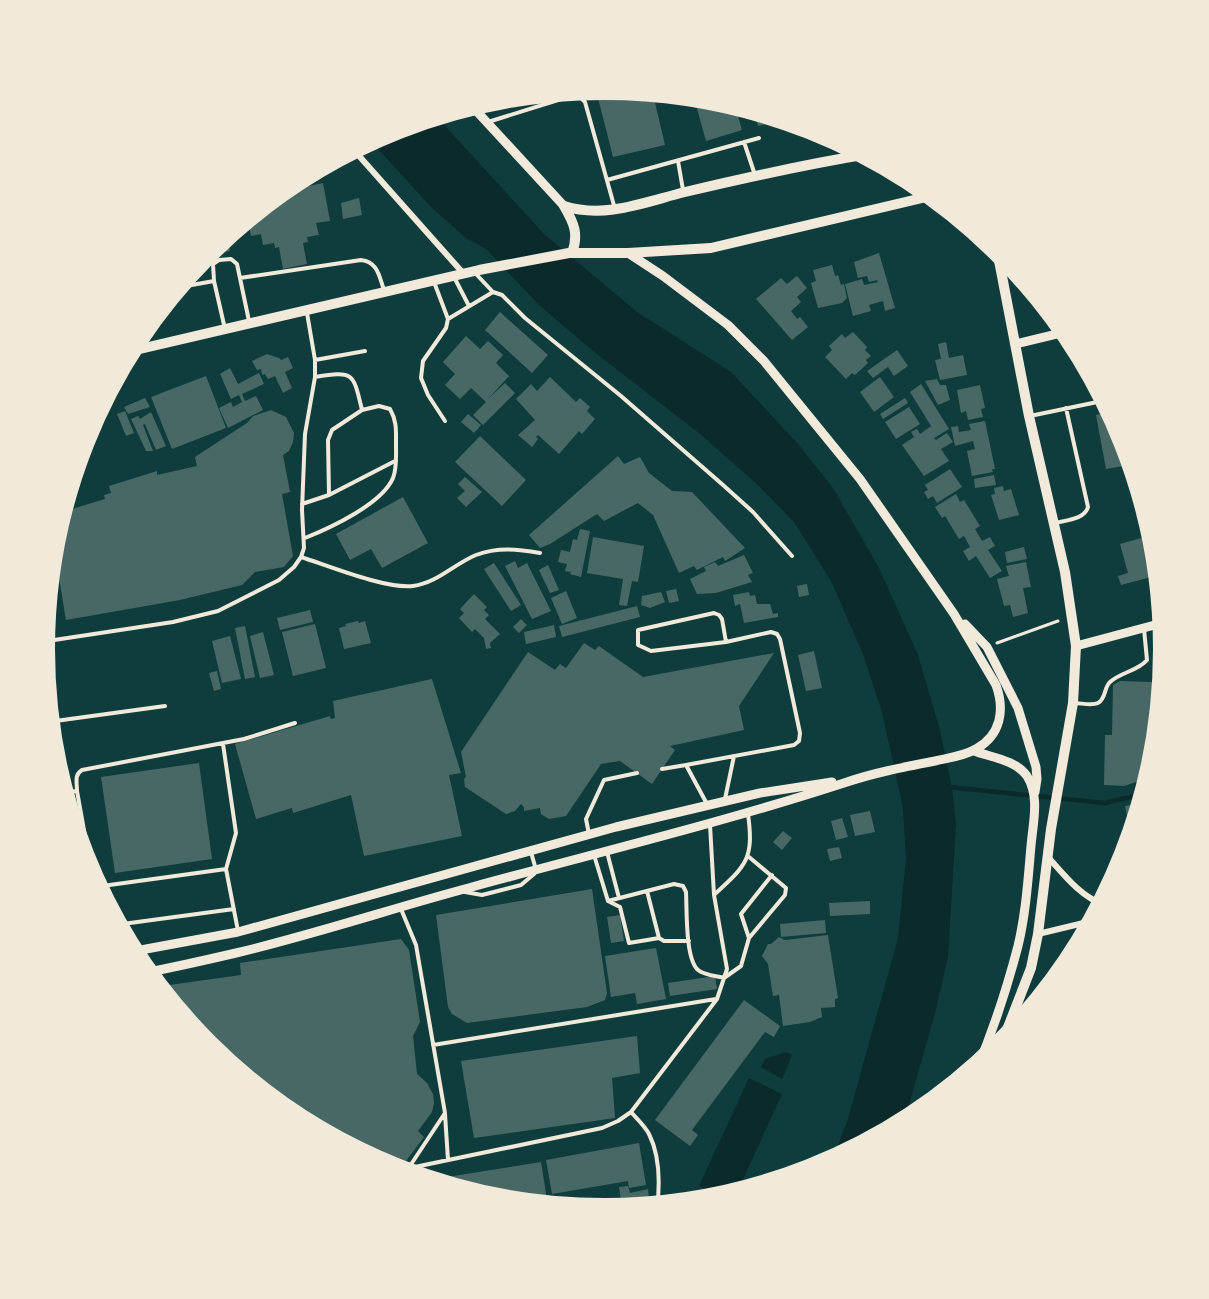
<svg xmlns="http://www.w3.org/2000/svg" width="1209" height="1299" viewBox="0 0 1209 1299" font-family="Karla,sans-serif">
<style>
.water{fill:#0a2a2b}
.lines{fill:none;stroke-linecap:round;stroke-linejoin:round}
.stream{stroke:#0a2a2b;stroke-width:4.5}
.building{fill:#486865}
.path{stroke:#f1e9da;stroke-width:3}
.service{stroke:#f1e9da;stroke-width:4}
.minor{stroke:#f1e9da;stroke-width:6}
.tertiary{stroke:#f1e9da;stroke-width:9}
.secondary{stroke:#f1e9da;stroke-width:10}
.rim{fill:none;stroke:#f1e9da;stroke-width:8}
</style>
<rect width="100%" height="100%" fill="#0f3d3e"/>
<!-- water -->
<path class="water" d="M 435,115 L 545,235 L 637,312 L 731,372 L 798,444 L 833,488 L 879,568 L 918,655 L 940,730 L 952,788 L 956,824 L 948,957 L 935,1013 L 903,1126 L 830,1166 L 848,1119 L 898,938 L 906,859 L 903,808 L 882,712 L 863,654 L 831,581 L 794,522 L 759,486 L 699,433 L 593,351 L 538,304 L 486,249 L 466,238 L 431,207 L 369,139 L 389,128 Z
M 786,1052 L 792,1055 L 782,1079 L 761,1067 L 765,1059 Z
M 749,1078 L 782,1094 L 735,1197 L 726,1199 L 699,1186 Z"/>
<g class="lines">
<!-- stream -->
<path class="stream" d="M 948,787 L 1105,803 L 1147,793"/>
</g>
<!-- building -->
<path class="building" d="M 595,86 L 605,86 L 652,90 L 665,145 L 613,157 Z
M 534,92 L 506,102 L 504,95 L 509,95 Z
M 693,94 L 715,96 L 734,102 L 742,130 L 706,141 Z
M 753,108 L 768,113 L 771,123 L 758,126 Z
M 307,172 L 309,186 L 323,183 L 330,221 L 316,223 L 319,235 L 307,237 L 308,242 L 303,243 L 307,264 L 283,269 L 279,247 L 275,248 L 274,243 L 263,245 L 261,234 L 251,236 L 247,217 L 291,180 Z
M 359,198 L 362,215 L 343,219 L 341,203 Z
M 227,233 L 230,251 L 212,254 L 211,246 Z
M 879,253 L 895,308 L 885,311 L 883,301 L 869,305 L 871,311 L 853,316 L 845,284 L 862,279 L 864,285 L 878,282 L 877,280 L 869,282 L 867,276 L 858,278 L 854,262 Z
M 832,265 L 835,276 L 838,275 L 841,285 L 844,284 L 847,298 L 842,303 L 818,308 L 811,283 L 816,281 L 813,270 Z
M 797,276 L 807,288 L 797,297 L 801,302 L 791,311 L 797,319 L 800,317 L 808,327 L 792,340 L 756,299 L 781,278 L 787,284 Z
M 500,312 L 548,355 L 532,373 L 485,330 Z
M 853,332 L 867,347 L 865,350 L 871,356 L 866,360 L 868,363 L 855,375 L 852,373 L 846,379 L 825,357 L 832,350 L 829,346 L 842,334 L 845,338 Z
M 466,336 L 480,349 L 488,341 L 503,355 L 496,363 L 509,376 L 488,399 L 505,383 L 515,393 L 483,425 L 473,415 L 486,402 L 471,388 L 460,399 L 445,385 L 455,374 L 443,362 Z
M 946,342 L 949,358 L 963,355 L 967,375 L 940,380 L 935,360 L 941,359 L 938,344 Z
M 897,350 L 908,366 L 894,376 L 888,367 L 873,378 L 867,371 Z
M 267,354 L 279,358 L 281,360 L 288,357 L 293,368 L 285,372 L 292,388 L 283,393 L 275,376 L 268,379 L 265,374 L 262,375 L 261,369 L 257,370 L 252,361 Z
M 230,368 L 238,384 L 259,373 L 264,384 L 242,394 L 245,401 L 256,396 L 263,410 L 228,428 L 219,408 L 231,402 L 233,407 L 242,402 L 239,395 L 231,399 L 220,374 Z
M 206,376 L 226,428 L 172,449 L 151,397 Z
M 550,377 L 576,402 L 580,398 L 590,407 L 587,411 L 595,419 L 582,434 L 579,431 L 559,454 L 538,435 L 536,437 L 538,439 L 532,447 L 518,435 L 535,420 L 516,399 L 531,384 L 537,391 Z
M 880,377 L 894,397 L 874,412 L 860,392 Z
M 937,379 L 940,385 L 946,385 L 950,400 L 938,405 L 925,381 Z
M 921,384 L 949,429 L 934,438 L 936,440 L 947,433 L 953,442 L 941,449 L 949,461 L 924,476 L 902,445 L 914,437 L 911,432 L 917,429 L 920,434 L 931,426 L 910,392 Z
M 980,385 L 985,408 L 981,409 L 983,417 L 968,420 L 966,411 L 961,413 L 957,390 Z
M 145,398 L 150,407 L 128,414 L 124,407 Z
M 905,398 L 908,403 L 883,419 L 880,414 Z
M 909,407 L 920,424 L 896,439 L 885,422 Z
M 271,410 L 286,417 L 294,433 L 293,442 L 289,451 L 283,455 L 290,492 L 282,494 L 293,556 L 284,567 L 255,572 L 242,585 L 180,600 L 66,620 L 52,536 L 59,513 L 105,499 L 104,495 L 111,493 L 109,486 L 157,471 L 157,475 L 197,466 L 195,457 L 247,423 L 253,416 Z
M 125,411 L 134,433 L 126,436 L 117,414 Z
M 1114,411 L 1126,434 L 1135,464 L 1106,469 L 1096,415 Z
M 151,412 L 166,446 L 156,450 L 145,424 L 143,425 L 153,451 L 146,451 L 131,419 L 138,416 L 140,419 Z
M 468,414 L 481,425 L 474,433 L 461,422 Z
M 985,421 L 995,469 L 992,469 L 993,472 L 972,476 L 967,451 L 975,449 L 973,441 L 955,446 L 951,427 L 958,426 L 959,432 L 971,430 L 969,424 Z
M 480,436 L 526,480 L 502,506 L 455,462 Z
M 618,456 L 624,464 L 640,457 L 649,473 L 672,491 L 692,492 L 745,548 L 725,561 L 723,557 L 697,570 L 694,566 L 679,573 L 653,515 L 638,503 L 604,521 L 597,514 L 550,544 L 540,548 L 529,535 Z
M 950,469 L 962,487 L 937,503 L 933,496 L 928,499 L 924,492 L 928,490 L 925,485 Z
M 994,475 L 996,485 L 975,488 L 974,479 Z
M 465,477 L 482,492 L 466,507 L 457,498 L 465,491 L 458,484 Z
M 1003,486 L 1004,491 L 1011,489 L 1019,515 L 999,520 L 991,495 L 995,494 L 994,488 Z
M 956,494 L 960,502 L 964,500 L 980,526 L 975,529 L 982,541 L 990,537 L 995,546 L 988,550 L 1002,571 L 990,578 L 976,556 L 969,561 L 963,551 L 970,547 L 964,536 L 959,539 L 945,516 L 942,518 L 935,507 Z
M 403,497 L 428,543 L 382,568 L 371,549 L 350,560 L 336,534 Z
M 1149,511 L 1152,521 L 1139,525 L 1136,515 Z
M 580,529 L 590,531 L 581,577 L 570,574 L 571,572 L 565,571 L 567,564 L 558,562 L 561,550 L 570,552 L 573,539 L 577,540 Z
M 593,537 L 644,546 L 638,582 L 632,581 L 627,606 L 619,605 L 623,579 L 587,573 Z
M 1145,537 L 1147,546 L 1158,544 L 1159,553 L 1150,555 L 1155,576 L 1121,585 L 1118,576 L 1128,573 L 1120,544 Z
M 1024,547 L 1027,559 L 1007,563 L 1005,552 Z
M 744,555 L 753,573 L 748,575 L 752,582 L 716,593 L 697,594 L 690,579 L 706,571 L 704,567 L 715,562 L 718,566 Z
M 515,561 L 518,568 L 527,563 L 551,611 L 532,619 L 505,566 Z
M 1026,562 L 1031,587 L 1023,588 L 1028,613 L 1013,617 L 1010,605 L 1004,606 L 997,579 L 1009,576 L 1006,566 Z
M 494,563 L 521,605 L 511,611 L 484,569 Z
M 548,565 L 559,590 L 550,593 L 539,570 Z
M 807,584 L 809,595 L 799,597 L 797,586 Z
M 676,589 L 679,601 L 669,603 L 666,591 Z
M 566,591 L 577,618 L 562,624 L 551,598 Z
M 661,592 L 665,602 L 650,608 L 641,605 L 642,596 Z
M 749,592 L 750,596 L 755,595 L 757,604 L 770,604 L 773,614 L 778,613 L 778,617 L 744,623 L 740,604 L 735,606 L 733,595 Z
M 474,594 L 487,607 L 484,610 L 489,615 L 485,619 L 500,634 L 490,643 L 491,648 L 486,649 L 484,638 L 475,629 L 472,632 L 459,618 L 464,613 L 460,609 Z
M 637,606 L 640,617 L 562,637 L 559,626 Z
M 310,610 L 313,622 L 280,630 L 277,618 Z
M 521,619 L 527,625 L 519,633 L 513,627 Z
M 358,621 L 359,623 L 365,621 L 371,643 L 344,649 L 339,628 L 346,626 L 345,624 Z
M 315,624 L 326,668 L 293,676 L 282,632 Z
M 554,625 L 556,637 L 526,644 L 524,632 Z
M 245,626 L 255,677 L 245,679 L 235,628 Z
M 263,632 L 274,675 L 260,678 L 250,636 Z
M 230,636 L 241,679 L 222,683 L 212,641 Z
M 584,643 L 595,650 L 599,646 L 643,677 L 774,653 L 739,706 L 744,730 L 670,746 L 675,750 L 652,784 L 620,761 L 601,764 L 566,816 L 549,819 L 541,814 L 540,808 L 524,811 L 524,807 L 521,804 L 515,811 L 506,814 L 465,787 L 464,779 L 466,777 L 461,752 L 528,652 L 555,670 L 560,664 L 566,668 Z
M 814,651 L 822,688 L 806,691 L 798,655 Z
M 217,671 L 221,689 L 214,691 L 209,673 Z
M 432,679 L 461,773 L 449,775 L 462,836 L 364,856 L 351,795 L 293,813 L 292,808 L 256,819 L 235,744 L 330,716 L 331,719 L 335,718 L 333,701 Z
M 1120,681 L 1152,682 L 1152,692 L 1159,692 L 1163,704 L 1158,760 L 1156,765 L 1153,765 L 1153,774 L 1143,773 L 1142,780 L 1124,786 L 1104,785 L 1105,735 L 1112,735 L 1113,685 Z
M 199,763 L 212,859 L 115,873 L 101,777 Z
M 1145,802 L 1142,813 L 1127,816 L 1125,806 Z
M 870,811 L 875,832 L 855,836 L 850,815 Z
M 842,818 L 848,837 L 836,840 L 831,821 Z
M 1137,824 L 1137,826 L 1127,861 L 1120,836 L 1130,833 L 1128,828 Z
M 783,831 L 792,838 L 782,850 L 773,842 Z
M 839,847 L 842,858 L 830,861 L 827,849 Z
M 592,889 L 607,993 L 605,1000 L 587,1007 L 467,1023 L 452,1014 L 448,1007 L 436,915 Z
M 870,901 L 870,914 L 830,916 L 829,903 Z
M 620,915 L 624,941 L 611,943 L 607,917 Z
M 825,920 L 826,933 L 781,937 L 780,924 Z
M 828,935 L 838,998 L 835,999 L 835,1007 L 821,1008 L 822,1017 L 810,1022 L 783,1026 L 779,995 L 773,996 L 768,964 L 762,956 L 768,944 L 771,944 L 779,937 L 785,940 Z
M 401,939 L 409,950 L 420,1022 L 413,1036 L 417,1074 L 427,1083 L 433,1094 L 434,1103 L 432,1112 L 418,1131 L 424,1137 L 397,1173 L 388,1170 L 291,1118 L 205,1048 L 155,987 L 241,975 L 240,963 Z
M 656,948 L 666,999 L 637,1004 L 635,993 L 611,997 L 605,956 Z
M 715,976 L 717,989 L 670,996 L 668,983 Z
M 744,1000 L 780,1026 L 774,1037 L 765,1032 L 692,1130 L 698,1135 L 690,1146 L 655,1120 Z
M 637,1036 L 640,1073 L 612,1078 L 615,1118 L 474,1138 L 461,1061 Z
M 639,1143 L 646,1185 L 629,1188 L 628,1181 L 552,1194 L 546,1160 Z
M 541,1162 L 547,1200 L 517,1205 L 494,1203 L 422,1181 Z
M 628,1186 L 630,1193 L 648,1189 L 650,1209 L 604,1213 L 593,1212 L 622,1208 L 619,1187 Z"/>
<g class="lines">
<!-- path -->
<path class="path" d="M 997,643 L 1058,621"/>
<!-- service -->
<path class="service" d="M 488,122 L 571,96 L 579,96 L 585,102 L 615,209
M 843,141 L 848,157
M 744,142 L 755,175
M 678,161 L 683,190
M 607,180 L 759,138
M 476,274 L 493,292 L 502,295 L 525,318 L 621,396 L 723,485 L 753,512 L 792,556
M 454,277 L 469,306
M 240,278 L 361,260 C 378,262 379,276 384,290
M 434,282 L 448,319 L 446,328 L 423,361 L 421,378 L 428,395 L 445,421
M 175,288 L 214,281
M 448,319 L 493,292
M 225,329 L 214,281 L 213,264 L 219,260 L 231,259 L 237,264 L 249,321
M 315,360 L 365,351
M 315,377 C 354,371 353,372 362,410
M 1030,416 L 1107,400
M 329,495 L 395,461
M 302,504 L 329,495 L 328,440 L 332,430 L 362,410 L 379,406 L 390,409 C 397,421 396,431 396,445 C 396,456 397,468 393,478 C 382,504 330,528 305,538
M 1055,523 C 1067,520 1085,519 1088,507 L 1066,408
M 301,557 C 329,566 385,589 413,586 C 437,583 454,564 476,555 C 497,547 518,549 540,553
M 43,623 L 46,641
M 41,642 L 173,622 L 218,611 L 279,580 L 294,567 L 301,557 L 304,548 L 302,510 L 305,434 L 315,377 L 315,360 L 307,313
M 1074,703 C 1081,703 1092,706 1098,703 C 1106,699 1104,687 1110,682 C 1121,672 1138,671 1147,660 L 1144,629
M 48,722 L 165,706
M 223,744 L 236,833 L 226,869 L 238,931
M 686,765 L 794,745 L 799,741 L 800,733 L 780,639 L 777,634 L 771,632 L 726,642 L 651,651 L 638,645 L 638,630 L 714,613 L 719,615 L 722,619 L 726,642
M 662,769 L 686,765 L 707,804
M 61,793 L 77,791
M 725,799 L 734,756
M 589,834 L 586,819 L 604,780 L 637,773
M 607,852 L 619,898
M 594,855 L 608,901 L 620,907 L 629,943 L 659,938
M 94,886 L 77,791 C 77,782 74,775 82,770 L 244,739 L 295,723
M 95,887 L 226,869
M 647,891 L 659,938 L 664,941 L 689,941
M 465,892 L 482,895 L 521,885 L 534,874 L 536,870 L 531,852
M 715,894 C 747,865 754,858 748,814
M 608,901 L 674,884 L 683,886 L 686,892 C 687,909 685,959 698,970 C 704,975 716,976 724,978 L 741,966 L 749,938 L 785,895 L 786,888 L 749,857
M 401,909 L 416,945 L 445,1113 L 404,1175
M 115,925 L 234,909
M 749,938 L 741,914 L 772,875
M 433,1045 L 716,999
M 631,1112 C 637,1119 645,1126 649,1134 C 660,1156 660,1184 657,1208
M 445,1114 L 448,1160
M 410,1168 L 602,1128 L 618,1121 L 631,1112 L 717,999 L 727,969 L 714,895 L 710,825"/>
<!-- minor -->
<path class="minor" d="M 352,148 L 463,273
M 1048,857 C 1064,875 1080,896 1104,905
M 1038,934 L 1096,920"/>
<!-- tertiary -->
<path class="tertiary" d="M 470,104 L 564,206
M 1015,344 L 1069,331
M 965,624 L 987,647 L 1018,708 L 1036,767 L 1037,779 L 1035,792
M 1076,646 L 1166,622
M 974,751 C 990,757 1016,760 1027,776 C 1040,797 1033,822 1031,846 C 1028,879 1026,913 1018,946 C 1007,988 993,1031 976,1071
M 130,952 L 238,932 L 616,827 L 760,793 L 832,782
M 144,973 C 175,967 206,960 236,953 C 316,934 393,908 472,887 C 596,853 721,823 844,783 C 873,773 904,767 935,761 C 948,758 964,756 976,749 C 1001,735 1005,710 996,685 L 954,614 L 860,479 L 764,361 L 728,325 L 663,276 L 628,253"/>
<!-- secondary -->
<path class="secondary" d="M 564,206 C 605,219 645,202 685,192 C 744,178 808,164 868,154
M 564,206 C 574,223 579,234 572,253
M 996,245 L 1029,416 L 1065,572 L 1076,646 L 1073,703 L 1051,829 L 1038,934 L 1031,968 L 998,1053
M 127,352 L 479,270 L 569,253 L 628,253 L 711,248 L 935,195"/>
</g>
<!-- crop -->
<path d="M0 0H1209V1299H0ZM51 649a553 553 0 1 1 1106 0a553 553 0 1 1-1106 0Z" fill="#f1e9da" fill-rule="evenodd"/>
<path class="rim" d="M51 649a553 553 0 1 1 1106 0a553 553 0 1 1-1106 0Z"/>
</svg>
